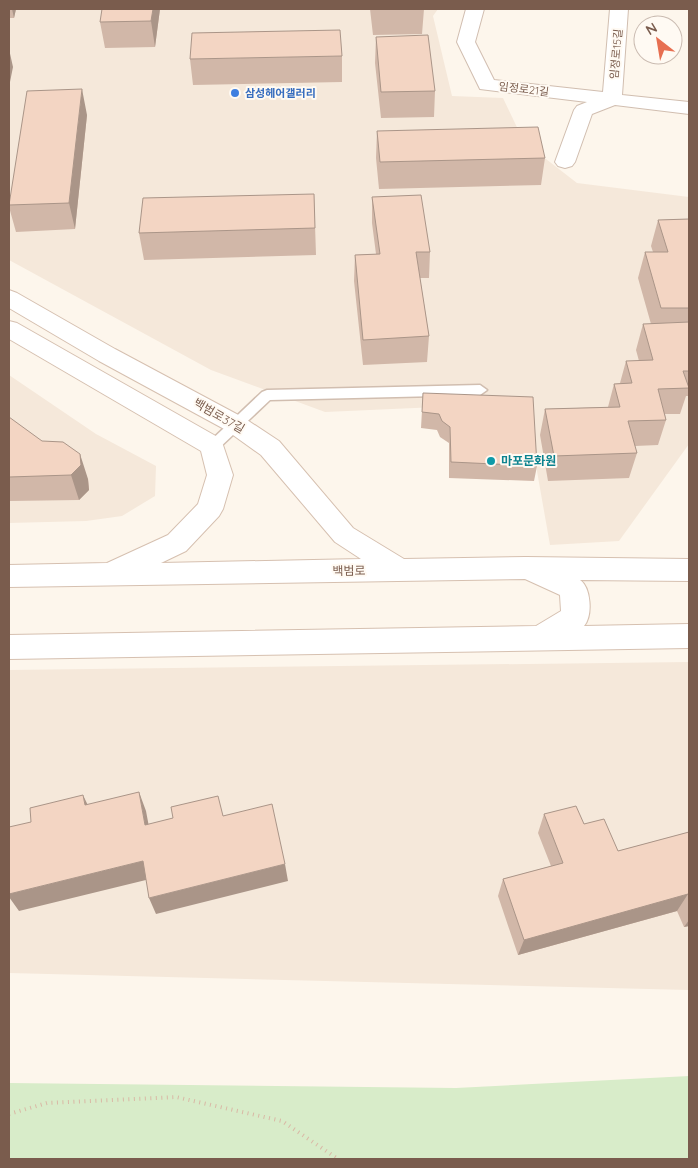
<svg xmlns="http://www.w3.org/2000/svg" width="698" height="1168" viewBox="0 0 698 1168" font-family="Quicksand,'Noto Sans KR',sans-serif">
<style>
.residential{fill:#f5e8da}
.green{fill:#d8ecc9}
.lines{fill:none;stroke-linecap:round;stroke-linejoin:round}
.lane-casing{stroke:#d1beb0;stroke-width:3}
.street-casing{stroke:#d1beb0;stroke-width:2}
.secondary-casing{stroke:#d6c0b0;stroke-width:2}
.path{stroke:#d9b8a5;stroke-width:4;stroke-dasharray:1 4.5;stroke-linecap:butt}
.lane{fill:#fff;fill-rule:evenodd}
.street{fill:#fff;fill-rule:evenodd}
.secondary{fill:#fff;fill-rule:evenodd}
.wall{fill:#d1b7a8}
.shaded-wall{fill:#aa9588}
.building{fill:#f3d5c3;stroke:#aa9588}
.shop-dot{fill:#3f7fe0;stroke:#fffaf3;stroke-width:2}
.culture-dot{fill:#0f9aa8;stroke:#fffaf3;stroke-width:2}
.labels{text-anchor:middle;stroke-width:4;stroke-linejoin:round;paint-order:stroke}
.far-street-label{font-size:11px;fill:#7a5c4d;stroke:#fffaf3}
.far-shop-label{font-size:11px;font-weight:bold;fill:#366cbe;stroke:#fffaf3;text-anchor:start}
.street-label{font-size:12px;fill:#7a5c4d;stroke:#fffaf3}
.culture-label{font-size:12px;font-weight:bold;fill:#0d838f;stroke:#fffaf3;text-anchor:start}
</style>
<rect width="100%" height="100%" fill="#fdf6ec"/>
<!-- residential -->
<path class="residential" d="M 9,9 L 438,9 L 433,16 L 452,96 L 503,98 L 524,142 L 577,183 L 689,197 L 689,444 L 619,541 L 550,545 L 525,403 L 325,412 L 211,370 L 9,260 Z
M 9,375 L 96,434 L 156,466 L 155,496 L 122,516 L 86,521 L 9,523 Z
M 689,662 L 689,990 L 9,973 L 9,670 Z"/>
<!-- green -->
<path class="green" d="M 689,1076 L 689,1159 L 9,1159 L 9,1083 L 456,1088 Z"/>
<g class="lines">
<defs>
<path id="lane" d="M 480,385 L 487,390 L 480,395 L 270,400 L 217,450 L 212,451 L 205,446 L 262,392 L 267,390 Z"/>
<path id="street" d="M 466,9 L 484,9 L 475,42 L 494,80 L 603,92 L 610,9 L 628,9 L 622,95 L 689,102 L 689,114 L 615,105 L 592,114 L 575,162 L 572,166 L 565,168 L 558,166 L 555,162 L 574,110 L 577,106 L 587,102 L 480,89 L 457,42 Z"/>
<path id="secondary" d="M 9,290 L 17,293 L 115,349 L 244,418 L 279,441 L 353,528 L 404,559 L 526,557 L 689,559 L 689,581 L 580,580 C 591,587 593,616 584,626 L 689,624 L 689,648 L 9,659 L 9,635 L 536,626 L 561,611 L 560,595 L 525,579 L 9,587 L 9,565 L 107,563 L 168,535 L 198,504 L 207,475 L 201,451 L 9,339 L 9,321 L 17,323 L 221,439 L 233,475 L 223,509 L 219,516 L 186,551 L 161,563 L 361,559 L 335,542 L 261,455 L 226,430 L 99,361 L 9,308 Z"/>
</defs>
<!-- lane casing -->
<use href="#lane" class="lane-casing"/>
<!-- street casing -->
<use href="#street" class="street-casing"/>
<!-- secondary casing -->
<use href="#secondary" class="secondary-casing"/>
<!-- path -->
<path class="path" d="M 9,1114 L 47,1103 L 176,1097 L 282,1121 L 338,1159"/>
<!-- lane -->
<use href="#lane" class="lane"/>
<!-- street -->
<use href="#street" class="street"/>
<!-- secondary -->
<use href="#secondary" class="secondary"/>
</g>
<!-- wall -->
<path class="wall" d="M 9,9 L 16,9 L 14,18 L 9,18 Z
M 160,9 L 155,47 L 105,48 L 100,22 Z
M 370,9 L 424,9 L 422,34 L 373,35 Z
M 376,37 L 435,91 L 434,117 L 381,118 L 375,63 Z
M 342,56 L 342,82 L 193,85 L 190,59 Z
M 87,115 L 75,229 L 16,232 L 9,207 L 9,203 Z
M 377,131 L 545,158 L 541,185 L 379,189 L 376,158 Z
M 314,194 L 316,255 L 144,260 L 139,233 Z
M 372,197 L 430,252 L 429,278 L 420,278 L 429,336 L 427,362 L 363,365 L 354,281 L 355,255 L 376,254 L 372,223 Z
M 689,219 L 689,396 L 686,396 L 680,414 L 665,414 L 666,420 L 658,445 L 635,446 L 637,453 L 629,478 L 548,481 L 540,435 L 545,409 L 608,407 L 614,384 L 620,383 L 626,361 L 639,361 L 636,350 L 643,324 L 651,324 L 638,278 L 645,252 L 653,252 L 651,246 L 658,220 Z
M 423,393 L 537,466 L 534,481 L 449,478 L 449,443 L 440,437 L 437,430 L 421,428 Z
M 9,417 L 88,479 L 89,490 L 79,500 L 9,501 Z
M 544,814 L 584,824 L 618,851 L 689,832 L 689,926 L 684,927 L 677,911 L 518,955 L 498,896 L 503,879 L 551,866 L 538,833 Z"/>
<!-- shaded-wall -->
<path class="shaded-wall" d="M 12,9 L 16,9 L 14,18 Z
M 153,9 L 160,9 L 155,47 L 151,21 Z
M 9,49 L 13,67 L 9,87 Z
M 82,89 L 87,115 L 75,229 L 69,203 Z
M 80,454 L 88,479 L 89,490 L 79,500 L 71,475 Z
M 139,792 L 146,811 L 152,843 L 145,825 Z
M 83,795 L 92,814 L 85,805 Z
M 143,861 L 150,879 L 19,911 L 9,897 L 9,894 Z
M 285,864 L 288,881 L 156,914 L 149,898 Z
M 688,894 L 677,911 L 518,955 L 524,940 Z
M 689,920 L 689,926 L 684,927 Z"/>
<!-- building -->
<path class="building" d="M 102,9 L 153,9 L 151,21 L 100,22 Z
M 340,30 L 342,56 L 190,59 L 192,33 Z
M 428,35 L 435,91 L 381,92 L 376,37 Z
M 82,89 L 69,203 L 9,205 L 27,91 Z
M 538,127 L 545,158 L 380,162 L 377,131 Z
M 314,194 L 315,228 L 139,233 L 143,198 Z
M 421,195 L 430,252 L 416,252 L 429,336 L 363,340 L 355,255 L 380,254 L 372,197 Z
M 689,219 L 689,308 L 661,308 L 645,252 L 668,252 L 658,220 Z
M 689,322 L 689,371 L 683,371 L 689,388 L 658,389 L 666,420 L 628,421 L 637,453 L 554,456 L 545,409 L 620,407 L 614,384 L 632,383 L 626,361 L 653,360 L 643,324 Z
M 423,393 L 533,397 L 537,466 L 451,462 L 450,427 L 442,421 L 439,414 L 422,412 Z
M 9,417 L 42,441 L 63,442 L 80,454 L 81,465 L 71,475 L 9,477 Z
M 139,792 L 145,825 L 173,818 L 171,807 L 218,796 L 223,816 L 272,804 L 285,864 L 149,898 L 143,861 L 9,894 L 9,827 L 31,822 L 30,808 L 83,795 L 85,805 Z
M 576,806 L 584,824 L 604,819 L 618,851 L 689,832 L 689,896 L 688,894 L 524,940 L 503,879 L 563,863 L 544,814 Z"/>
<!-- markers -->
<circle class="shop-dot" cx="235" cy="93" r="5"/>
<circle class="culture-dot" cx="491" cy="461" r="5"/>
<g class="labels">
<!-- far-street labels -->
<g class="far-street-label">
<text transform="translate(616 54) rotate(-85)" y="4">임정로15길</text>
<text transform="translate(524 89) rotate(7)" y="4">임정로21길</text>
</g>
<!-- far-shop labels -->
<g class="far-shop-label">
<text x="245" y="97">삼성헤어갤러리</text>
</g>
<!-- street labels -->
<g class="street-label">
<text transform="translate(219 416) rotate(30)" y="4">백범로37길</text>
<text transform="translate(349 571) rotate(-1)" y="4">백범로</text>
</g>
<!-- culture labels -->
<g class="culture-label">
<text x="501" y="465">마포문화원</text>
</g>
</g>
<!-- border -->
<rect width="698" height="1168" fill="none" stroke="#7a5c4d" stroke-width="20"/>
<!-- north arrow -->
<g transform="translate(658 40) rotate(329)"><circle r="24" fill="#fffaf3" stroke="#cabbb1"/>
<path d="M0-4L9 19L0 12L-9 19Z" fill="#e76f51"/>
<text y="-8" font-size="14" font-weight="bold" text-anchor="middle" fill="#7a5c4d">N</text>
</g>
</svg>
